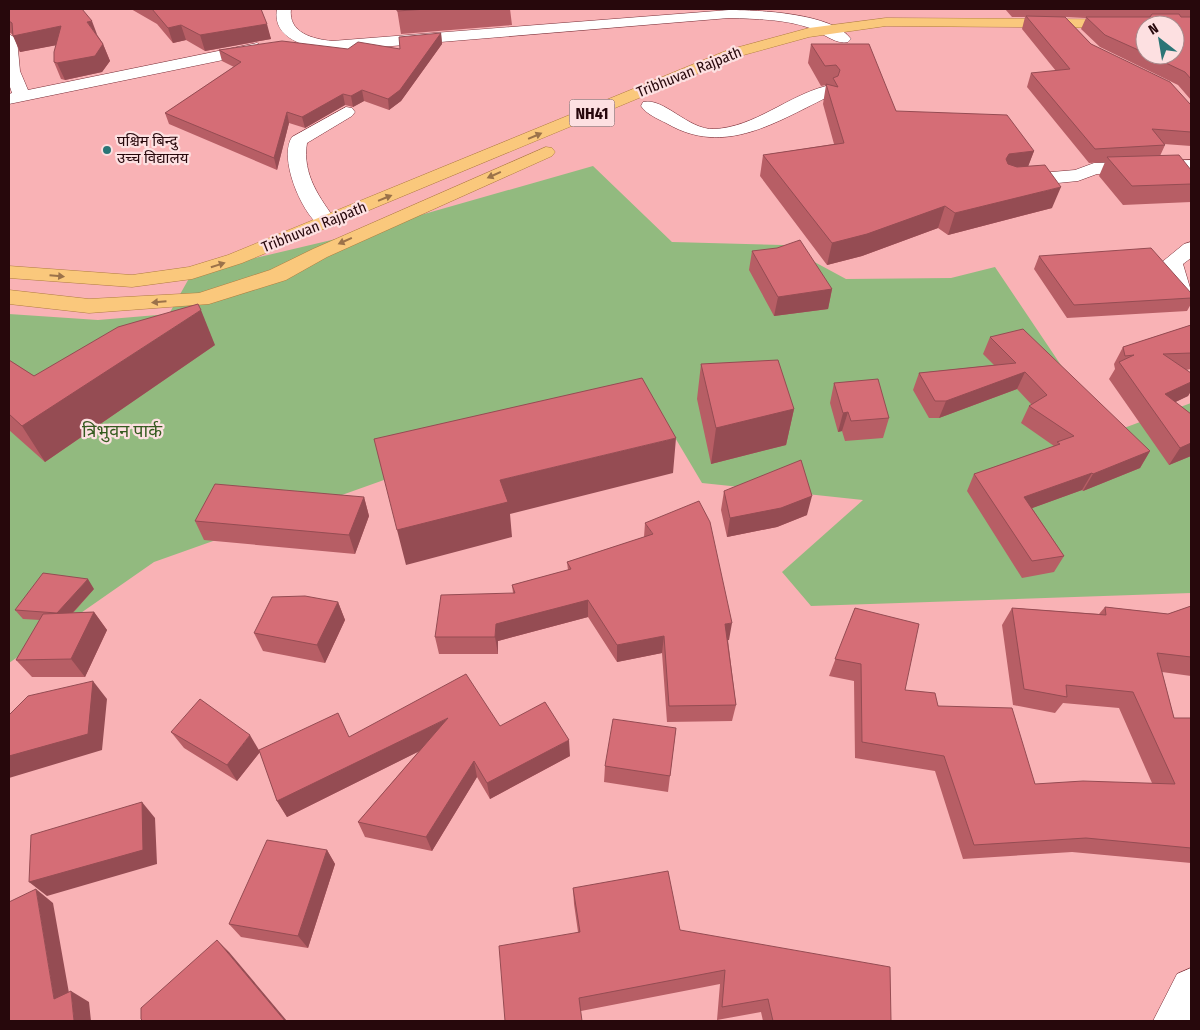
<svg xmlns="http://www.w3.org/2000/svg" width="1200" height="1030" viewBox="0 0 1200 1030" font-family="'Fira Sans Condensed','Noto Sans Devanagari',sans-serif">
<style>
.green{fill:#92ba7f}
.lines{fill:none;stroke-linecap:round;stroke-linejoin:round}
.minor-casing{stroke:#782d36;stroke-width:1}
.trunk-casing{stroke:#b07c40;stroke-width:1}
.minor{fill:#fff;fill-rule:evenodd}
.trunk{fill:#fac87c;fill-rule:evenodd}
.wall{fill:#b75e65;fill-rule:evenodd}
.shaded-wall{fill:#954c53}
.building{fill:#d56d76;stroke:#954c53}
.oneway{fill:#9b724a}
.poi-dot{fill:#2b7576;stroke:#fde0e1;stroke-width:2}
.labels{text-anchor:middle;stroke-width:4.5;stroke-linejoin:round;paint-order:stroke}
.far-street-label{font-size:15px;fill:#27080c;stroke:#fde0e1}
.far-poi-label{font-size:15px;fill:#27080c;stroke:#fde0e1;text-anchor:start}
.shield{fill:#fde0e1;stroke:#67494c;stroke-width:1}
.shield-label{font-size:16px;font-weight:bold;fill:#27080c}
.park-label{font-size:18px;fill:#355a1f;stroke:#fde0e1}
</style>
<rect width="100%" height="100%" fill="#f9b2b5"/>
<!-- green -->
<path class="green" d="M 593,166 L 672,242 L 783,245 L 846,279 L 951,278 L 995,267 L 1079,392 L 1124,428 L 1191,403 L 1191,593 L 811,606 L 782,572 L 863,500 L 702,483 L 645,387 L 154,562 L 9,663 L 9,314 L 98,320 L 169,314 L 192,273 L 340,238 Z"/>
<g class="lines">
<defs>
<path id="minor" d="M 277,9 L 291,9 C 288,33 313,39 332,41 L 729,10 C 758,10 833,13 851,39 L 848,42 C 835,45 822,32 810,28 C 784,19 756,19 729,18 L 332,51 C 310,48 271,40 277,9 Z
M 9,34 L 17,39 L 20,71 L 28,90 L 257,43 L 265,48 L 257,53 L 9,104 L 9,94 L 12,93 L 9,84 Z
M 826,86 L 832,87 L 834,91 L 832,95 C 777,121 725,158 666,123 C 658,119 646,114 641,106 L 643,102 C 664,97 688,130 714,129 C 755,127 787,96 826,86 Z
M 346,107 L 352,108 L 355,112 L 352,116 L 307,143 C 302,175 320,198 337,222 L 334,226 C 329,228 324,229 319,225 C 301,212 278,157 292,137 Z
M 1191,160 L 1191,171 L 1097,174 L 1078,181 L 1017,187 L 1010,185 L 1008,181 L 1010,177 L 1017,175 L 1075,170 L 1094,163 Z
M 1191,242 L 1191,258 L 1183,264 L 1191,291 L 1189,295 L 1181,297 L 1173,295 L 1162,262 L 1184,244 Z
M 1191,968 L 1191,1021 L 1153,1021 L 1177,974 Z"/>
<path id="trunk" d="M 886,18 L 1191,20 L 1191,28 L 1175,28 L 1175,25 L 1145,25 L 1145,28 L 886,26 L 809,37 L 740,56 L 242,263 L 192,279 L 132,287 L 9,278 L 9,266 L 132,275 L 189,267 L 228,255 L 728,50 L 809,28 Z
M 546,147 L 552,148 L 555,152 L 552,156 L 327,257 L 286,280 L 209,304 L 89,313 L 9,304 L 9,290 L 89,299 L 199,293 L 270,270 L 313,249 Z"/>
</defs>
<!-- minor casing -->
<use href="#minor" class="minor-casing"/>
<!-- trunk casing -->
<use href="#trunk" class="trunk-casing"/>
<!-- minor -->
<use href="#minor" class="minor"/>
<!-- trunk -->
<use href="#trunk" class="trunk"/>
</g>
<!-- wall -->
<path class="wall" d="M 9,9 L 98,36 L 103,44 L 110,61 L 102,72 L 65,80 L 61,79 L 54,62 L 56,45 L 20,52 L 13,35 L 9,32 Z
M 131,9 L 261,9 L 271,39 L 205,51 L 186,40 L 173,43 L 157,24 Z
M 397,9 L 510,9 L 512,25 L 401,34 Z
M 1005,9 L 1191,9 L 1191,100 L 1178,85 L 1100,47 L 1081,29 L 1086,18 L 1065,17 L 1091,44 L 1191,104 L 1191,146 L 1164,144 L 1165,145 L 1160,156 L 1191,170 L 1191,202 L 1123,205 L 1099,176 L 1105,162 L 1089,163 L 1027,87 L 1031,73 L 1056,71 L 1022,29 L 1025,17 L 1012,17 ZM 1145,25 L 1175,55 L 1145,55 Z
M 441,33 L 442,44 L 401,101 L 389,110 L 364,101 L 353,107 L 345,105 L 305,128 L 289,123 L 277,170 L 169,124 L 165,113 L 234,67 L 222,61 L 219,50 L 400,49 Z
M 811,44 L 896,111 L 1034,151 L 1028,166 L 1052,208 L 948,235 L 938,228 L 862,256 L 827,265 L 760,176 L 763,155 L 834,144 L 823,104 L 826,85 L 821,86 L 808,63 Z
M 752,251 L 832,289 L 828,309 L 774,316 L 749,270 Z
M 1039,256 L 1191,298 L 1191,304 L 1187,311 L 1067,318 L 1034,269 Z
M 1191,325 L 1191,369 L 1186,370 L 1191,373 L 1191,391 L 1188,396 L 1175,402 L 1191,414 L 1191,456 L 1169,465 L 1109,379 L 1115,369 L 1114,364 L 1123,347 Z
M 990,337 L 1150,451 L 1140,468 L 1083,491 L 1082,490 L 1032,508 L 1064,556 L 1054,572 L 1022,578 L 967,491 L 974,474 L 1054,446 L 1021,423 L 1029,406 L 1032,405 L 1017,389 L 939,418 L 929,418 L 913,390 L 919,373 L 994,365 L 983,354 Z
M 215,345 L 45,462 L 9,430 L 9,360 L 34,376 Z
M 701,364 L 794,409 L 786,445 L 711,464 L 697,399 Z
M 834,383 L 889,418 L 883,438 L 845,441 L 842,431 L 838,432 L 830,403 Z
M 724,491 L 807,515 L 777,527 L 727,537 L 721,510 Z
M 364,497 L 369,516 L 355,554 L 204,540 L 195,521 Z
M 645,523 L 729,640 L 728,640 L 736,705 L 732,721 L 667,722 L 662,653 L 617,662 L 588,617 L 498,641 L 498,654 L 439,654 L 435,637 L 513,593 L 512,585 L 568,570 L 567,562 L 644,537 Z
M 94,589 L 73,613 L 94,612 L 107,630 L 85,677 L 32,677 L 16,660 L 40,620 L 23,619 L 15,610 Z
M 338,602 L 345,620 L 325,663 L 263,651 L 254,633 Z
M 1191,606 L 1191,676 L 1162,672 L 1174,718 L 1191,718 L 1191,863 L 1072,852 L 963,859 L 935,771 L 855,758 L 854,681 L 829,676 L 855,608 L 905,690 L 938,706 L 1035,784 L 1152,783 L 1119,708 L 1063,703 L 1055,713 L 1013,705 L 1002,625 L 1012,608 L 1099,614 L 1105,607 L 1168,614 Z
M 500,726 L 570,756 L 490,799 L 477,777 L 432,851 L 365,837 L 358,822 L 419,751 L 287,817 L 277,801 L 260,752 L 237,781 L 184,748 L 171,732 L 260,750 L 349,737 Z
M 676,728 L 668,792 L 604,782 L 605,766 Z
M 327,850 L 335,864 L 308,948 L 241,937 L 229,924 Z
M 573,888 L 680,930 L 891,1021 L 763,1021 L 761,1012 L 717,1020 L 720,984 L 581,1011 L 505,1021 L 578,932 L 574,904 Z"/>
<!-- shaded-wall -->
<path class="shaded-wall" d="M 92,21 L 98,37 L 87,22 Z
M 267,24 L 271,39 L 205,51 L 200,35 Z
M 181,25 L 186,40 L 173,43 L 168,28 Z
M 61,26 L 68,43 L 20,52 L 13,36 Z
M 441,33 L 442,44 L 401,101 L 389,110 L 388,99 Z
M 103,44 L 110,61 L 102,72 L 65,80 L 57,63 Z
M 362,90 L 364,101 L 353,107 L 351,96 Z
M 343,94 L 345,105 L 305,128 L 302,117 Z
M 287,112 L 289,123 L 277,170 L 274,158 Z
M 1034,151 L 1026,172 L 998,180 L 1006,159 L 1009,154 Z
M 1061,187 L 1052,208 L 948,235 L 955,213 Z
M 945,206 L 938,228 L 862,256 L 827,265 L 832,243 Z
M 832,289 L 828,309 L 774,316 L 778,297 Z
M 201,310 L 215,345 L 45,462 L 22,426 Z
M 1025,372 L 1017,389 L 939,418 L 946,401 Z
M 1191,382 L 1191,391 L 1188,396 L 1155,412 L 1165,394 Z
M 794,409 L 786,445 L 711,464 L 716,428 Z
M 848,412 L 842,431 L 838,432 L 843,413 Z
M 676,438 L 673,473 L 510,514 L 512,537 L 406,565 L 397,530 L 500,480 Z
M 1191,443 L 1191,456 L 1169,465 L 1180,448 Z
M 1150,451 L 1140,468 L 1083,491 L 1093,474 Z
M 1092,473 L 1082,490 L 1016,514 L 1024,497 Z
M 812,496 L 807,515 L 777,527 L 727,537 L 730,518 Z
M 364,497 L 369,516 L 355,554 L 349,535 Z
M 88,579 L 94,589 L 64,622 L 57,613 Z
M 588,600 L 588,617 L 498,641 L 498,654 L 495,637 L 496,624 Z
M 338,602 L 345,620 L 325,663 L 317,645 Z
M 94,612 L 107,630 L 85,677 L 71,659 Z
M 732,623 L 729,640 L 722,641 L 725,624 Z
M 664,636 L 662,653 L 617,662 L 617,645 Z
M 93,681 L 107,699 L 102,750 L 9,778 L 9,756 Z
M 448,718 L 452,735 L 287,817 L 277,801 Z
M 250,735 L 260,752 L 237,781 L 227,765 Z
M 569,740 L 570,756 L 490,799 L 487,783 Z
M 474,761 L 477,777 L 432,851 L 426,837 Z
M 142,802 L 155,818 L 157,864 L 47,896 L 29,882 Z
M 327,850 L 335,864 L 308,948 L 298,936 Z
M 36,889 L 53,903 L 72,1010 L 54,999 Z
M 217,940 L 229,952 L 287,1021 L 285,1021 Z
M 71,991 L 89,1002 L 91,1021 L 74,1021 Z"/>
<!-- building -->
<path class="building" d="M 9,9 L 82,9 L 92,21 L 87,22 L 103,44 L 95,56 L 57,63 L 54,62 L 54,52 L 61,26 L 13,36 L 12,23 L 9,21 Z
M 152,9 L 261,9 L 267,24 L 200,35 L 181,25 L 168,28 Z
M 397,9 L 427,9 L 397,11 Z
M 1152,14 L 1179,14 L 1181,17 L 1191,17 L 1191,79 L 1185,72 L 1149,55 L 1175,55 L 1175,25 L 1145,25 L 1145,53 L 1105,35 L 1086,17 L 1150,17 Z
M 1026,16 L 1065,17 L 1091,44 L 1170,82 L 1190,104 L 1191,104 L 1191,132 L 1152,129 L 1165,145 L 1095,149 L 1031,73 L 1070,69 Z
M 441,33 L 400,90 L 388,99 L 362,90 L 351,96 L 343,94 L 302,117 L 287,112 L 274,158 L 165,113 L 241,62 L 219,50 L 282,41 L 348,49 L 358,42 L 400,49 L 399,37 Z
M 811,44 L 869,44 L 896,111 L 1007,115 L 1034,151 L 1009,154 L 1006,159 L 1008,164 L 1017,167 L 1045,165 L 1061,187 L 955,213 L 945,206 L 867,234 L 832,243 L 763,155 L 844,143 L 826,84 L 838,87 L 833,78 L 838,76 L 840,70 L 836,65 L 825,66 Z
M 1179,155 L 1191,170 L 1191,184 L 1132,186 L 1107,157 Z
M 800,240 L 832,289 L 778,297 L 752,251 L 777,248 Z
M 1151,248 L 1191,293 L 1191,298 L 1074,305 L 1039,256 Z
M 198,304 L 201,310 L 22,426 L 9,414 L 9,360 L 34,376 L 118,327 Z
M 1191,325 L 1191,353 L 1163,354 L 1191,373 L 1191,382 L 1165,394 L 1191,414 L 1191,443 L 1180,448 L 1119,362 L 1134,355 L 1125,356 L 1123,347 Z
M 1023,329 L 1150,451 L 1093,474 L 1092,473 L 1024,497 L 1064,556 L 1032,561 L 974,474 L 1060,444 L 1057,442 L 1074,436 L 1029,406 L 1047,395 L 1025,372 L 946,401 L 935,401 L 919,373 L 1016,363 L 990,337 Z
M 778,360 L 794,409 L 716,428 L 701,364 Z
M 642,378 L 676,438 L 500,480 L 508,502 L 397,530 L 374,439 Z
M 878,379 L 889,418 L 851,421 L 848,412 L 843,413 L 834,383 Z
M 801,460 L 812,496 L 781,508 L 730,518 L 724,491 Z
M 215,484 L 364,497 L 349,535 L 195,521 Z
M 699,501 L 710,522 L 732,623 L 725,624 L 736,705 L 669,706 L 664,636 L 617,645 L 588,600 L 496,624 L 495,637 L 435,637 L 441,595 L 515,593 L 512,585 L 571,569 L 567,562 L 653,534 L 645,523 Z
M 43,573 L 88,579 L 57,613 L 15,610 Z
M 305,596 L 338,602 L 317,645 L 254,633 L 272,597 Z
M 1191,606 L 1191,657 L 1157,653 L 1174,718 L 1191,718 L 1191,848 L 1086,838 L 974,845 L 944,756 L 862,742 L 861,664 L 835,659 L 855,608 L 919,624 L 905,690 L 935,693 L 938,706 L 1012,708 L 1035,784 L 1083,781 L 1175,784 L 1133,692 L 1066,685 L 1067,697 L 1024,689 L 1012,608 L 1106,615 L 1105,607 L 1168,614 Z
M 94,612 L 71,659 L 16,660 L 43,614 Z
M 466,674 L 500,726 L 545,702 L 569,740 L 487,783 L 474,761 L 426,837 L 358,822 L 448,718 L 277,801 L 259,750 L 338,713 L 349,737 Z
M 93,681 L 88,734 L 9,756 L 9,715 L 28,696 Z
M 200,699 L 250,735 L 227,765 L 171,732 Z
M 613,719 L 676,728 L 670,776 L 605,766 Z
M 142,802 L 143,850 L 29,882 L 31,835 Z
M 267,840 L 327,850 L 298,936 L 229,924 Z
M 668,871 L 680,930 L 890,967 L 891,1021 L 773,1021 L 768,999 L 722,1007 L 725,970 L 579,998 L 582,1021 L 505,1021 L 499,946 L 580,932 L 573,888 Z
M 36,889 L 54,999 L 71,991 L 74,1021 L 9,1021 L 9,902 Z
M 217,940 L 285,1021 L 143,1021 L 141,1019 L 141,1008 Z"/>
<!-- one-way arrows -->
<defs><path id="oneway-solid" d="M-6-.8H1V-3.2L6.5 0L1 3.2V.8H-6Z" transform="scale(1.25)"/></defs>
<g class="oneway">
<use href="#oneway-solid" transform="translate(535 136) rotate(-23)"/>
<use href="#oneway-solid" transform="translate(494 175) rotate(156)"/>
<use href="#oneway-solid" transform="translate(385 198) rotate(-22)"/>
<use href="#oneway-solid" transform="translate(345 241) rotate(156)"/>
<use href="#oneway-solid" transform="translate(218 265) rotate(-18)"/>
<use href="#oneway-solid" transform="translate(57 276) rotate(5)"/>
<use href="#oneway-solid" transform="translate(159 302) rotate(175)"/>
</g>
<!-- markers -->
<circle class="poi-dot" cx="107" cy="150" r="5"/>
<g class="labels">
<!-- far-street labels -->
<g class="far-street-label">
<text transform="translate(689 72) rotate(-22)" y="5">Tribhuvan Rajpath</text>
<text transform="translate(314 227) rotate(-22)" y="5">Tribhuvan Rajpath</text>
</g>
<!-- far-poi labels -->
<g class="far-poi-label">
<text x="117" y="146">पश्चिम बिन्दु<tspan x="117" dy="17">उच्च विद्यालय</tspan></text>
</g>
<!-- shield labels -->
<rect class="shield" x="569.5" y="99.5" width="45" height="27" rx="4"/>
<g class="shield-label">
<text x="592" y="119">NH41</text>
</g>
<!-- park labels -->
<g class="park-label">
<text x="122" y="437">त्रिभुवन पार्क</text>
</g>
</g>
<!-- border -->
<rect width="1200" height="1030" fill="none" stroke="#27080c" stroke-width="20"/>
<!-- north arrow -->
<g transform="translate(1160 40) rotate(329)"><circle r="24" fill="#fde0e1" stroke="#a78a8c"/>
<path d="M0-4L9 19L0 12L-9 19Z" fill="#2b7576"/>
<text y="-8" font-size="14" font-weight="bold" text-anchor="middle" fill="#27080c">N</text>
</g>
</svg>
